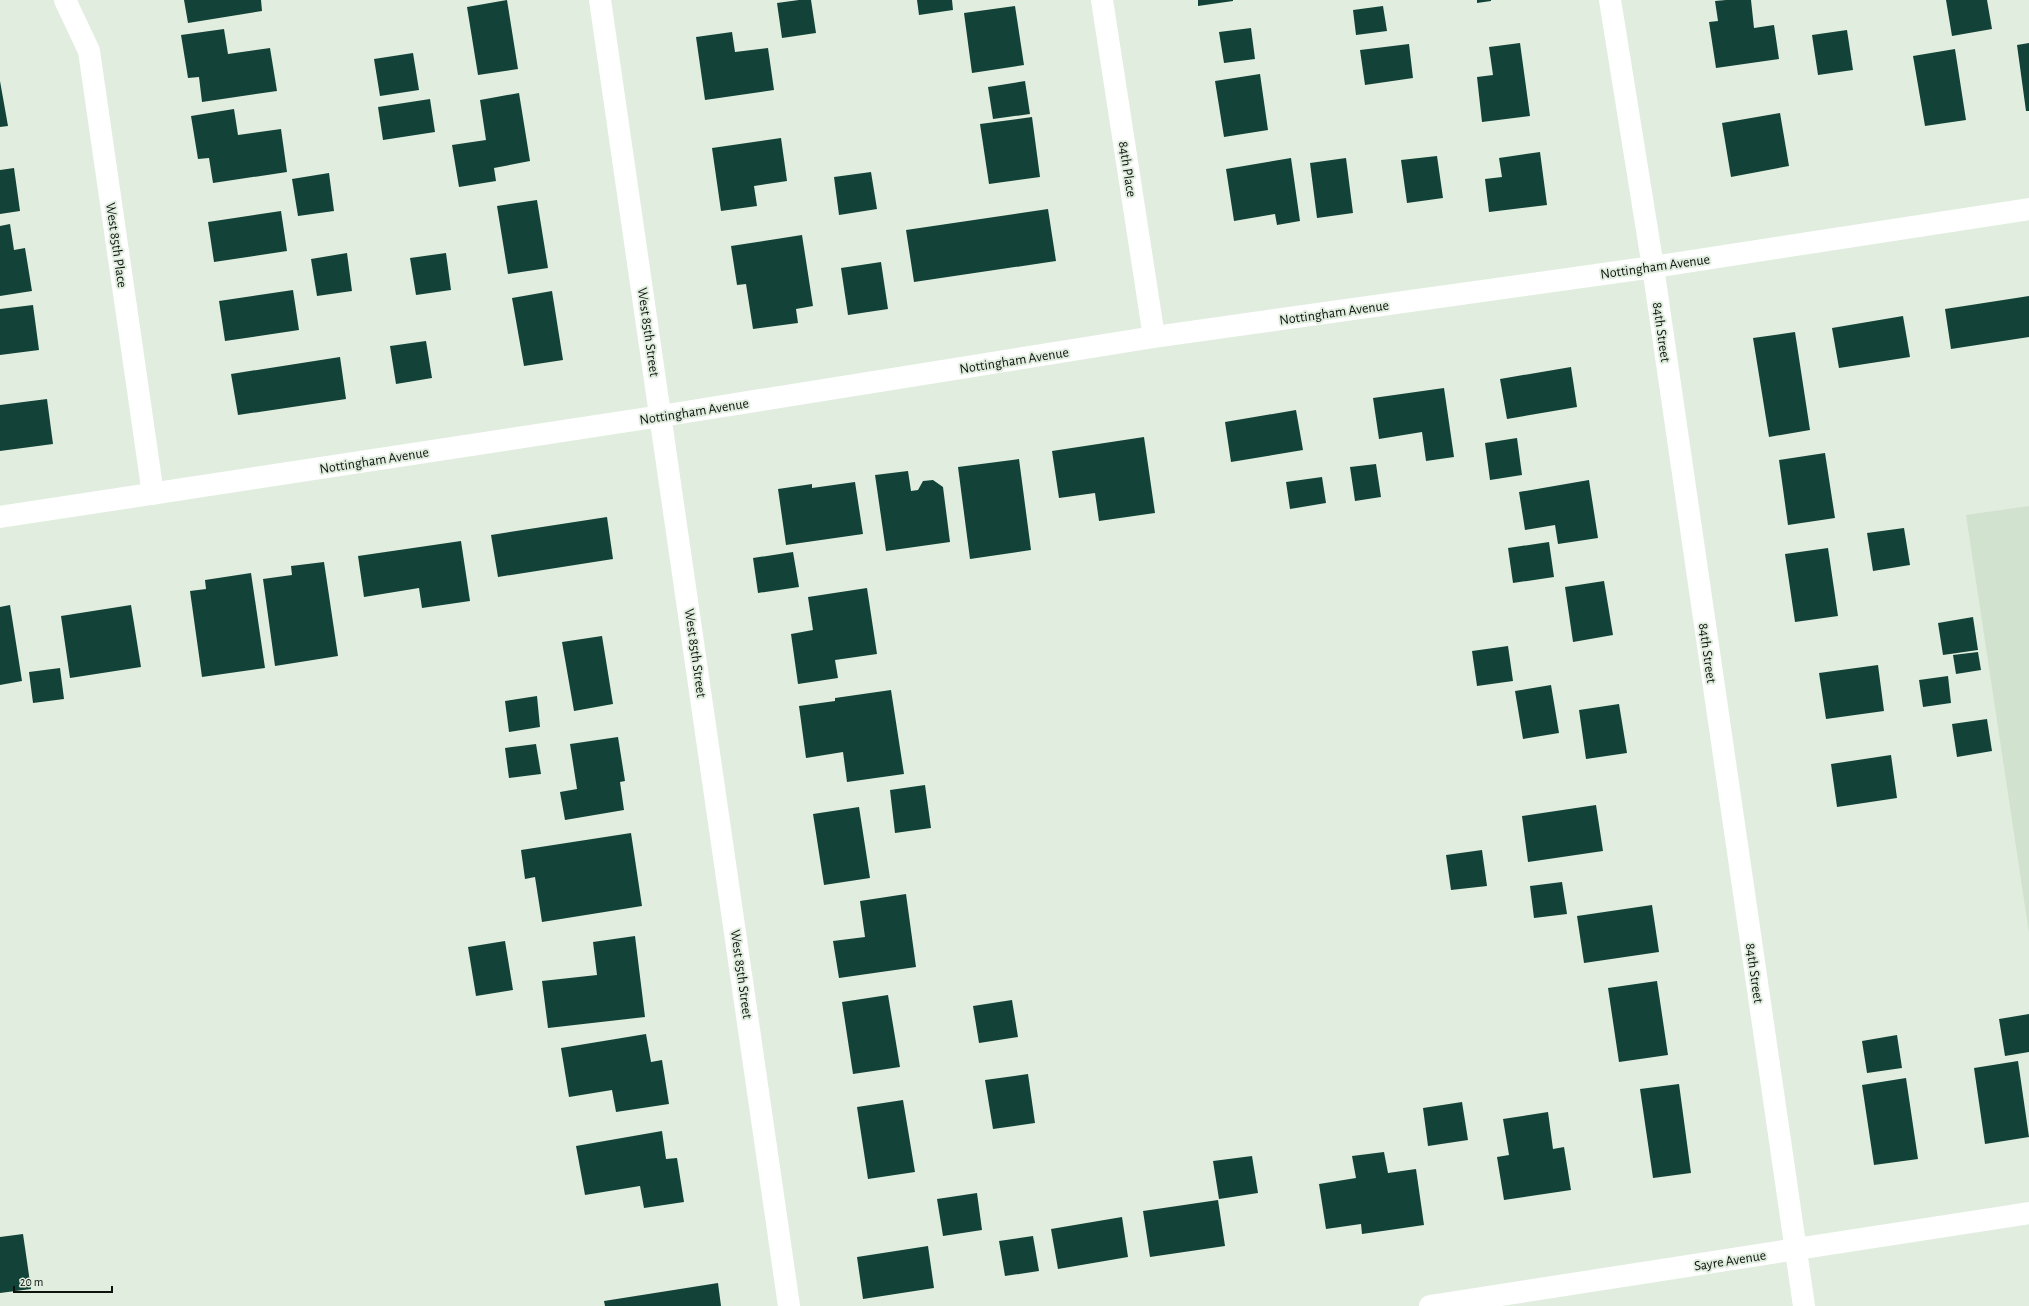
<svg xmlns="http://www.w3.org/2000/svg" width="2029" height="1306" viewBox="0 0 2029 1306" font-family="'Alegreya Sans',sans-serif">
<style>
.built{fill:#d1e2ce}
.building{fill:#134338}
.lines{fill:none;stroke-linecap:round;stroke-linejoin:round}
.minor{stroke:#fff;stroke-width:22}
.labels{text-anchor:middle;stroke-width:4;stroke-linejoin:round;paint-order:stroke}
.street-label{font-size:14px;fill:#0d120d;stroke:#e1eedf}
</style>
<rect width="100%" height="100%" fill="#e1eedf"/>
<!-- built -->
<path class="built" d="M 2029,506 L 2029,933 L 1966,515 Z"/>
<!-- building -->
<path class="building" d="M 184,0 L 261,0 L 262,11 L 188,23 Z
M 507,0 L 518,69 L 478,75 L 467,7 Z
M 799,0 L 811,0 L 816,33 L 782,38 L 777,3 Z
M 917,0 L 952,0 L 953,10 L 919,15 Z
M 1198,0 L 1233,0 L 1233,1 L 1198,6 Z
M 1477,0 L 1491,0 L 1491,1 L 1477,3 Z
M 1726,0 L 1751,0 L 1754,28 L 1774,25 L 1779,59 L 1716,68 L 1709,22 L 1718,21 L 1715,1 Z
M 1946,0 L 1987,0 L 1992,29 L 1952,36 Z
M 1015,6 L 1024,65 L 972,73 L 964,13 Z
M 1383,6 L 1387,31 L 1356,35 L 1353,10 Z
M 1251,28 L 1255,59 L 1224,63 L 1219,32 Z
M 224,29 L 228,54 L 270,48 L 277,91 L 202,102 L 199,77 L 188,78 L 181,35 Z
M 1847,30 L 1853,70 L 1818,75 L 1812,35 Z
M 732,32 L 735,52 L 768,48 L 774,90 L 705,100 L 696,37 Z
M 1520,43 L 1530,116 L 1482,122 L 1477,77 L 1493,75 L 1489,47 Z
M 2029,43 L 2029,111 L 2026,111 L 2017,45 Z
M 1409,44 L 1413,78 L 1365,85 L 1360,50 Z
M 1955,49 L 1966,120 L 1925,126 L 1913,56 Z
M 413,53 L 419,90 L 380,96 L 374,59 Z
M 1260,74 L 1268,130 L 1224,137 L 1215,81 Z
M 0,81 L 8,126 L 0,127 Z
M 1025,81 L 1030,114 L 993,119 L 988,87 Z
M 519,93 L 530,161 L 494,168 L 496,181 L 459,187 L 452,145 L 486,140 L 480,100 Z
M 430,99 L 435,132 L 383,140 L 378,107 Z
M 234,109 L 238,135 L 281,129 L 287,172 L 213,183 L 209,158 L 198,159 L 191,116 Z
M 1780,113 L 1789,166 L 1731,177 L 1722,123 Z
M 1032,117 L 1040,177 L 989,184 L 980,124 Z
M 781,138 L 787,181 L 754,186 L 757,206 L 721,211 L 712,148 Z
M 1540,152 L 1547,205 L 1489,212 L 1485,179 L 1502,177 L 1499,158 Z
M 1437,156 L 1443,198 L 1407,203 L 1401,160 Z
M 1291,158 L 1300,221 L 1277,225 L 1275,214 L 1234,221 L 1226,169 Z
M 1346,158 L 1353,213 L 1317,218 L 1310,163 Z
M 14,168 L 20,211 L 0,214 L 0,170 Z
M 871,172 L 877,209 L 839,215 L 834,177 Z
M 329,173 L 334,211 L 298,216 L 292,179 Z
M 537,200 L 548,268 L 508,274 L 497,206 Z
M 1048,209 L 1056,261 L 914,282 L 906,230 Z
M 281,211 L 287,251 L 214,262 L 208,222 Z
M 10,224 L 14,250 L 25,248 L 32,291 L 0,296 L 0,226 Z
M 802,235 L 813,306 L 796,309 L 798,323 L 753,329 L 746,284 L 737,285 L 731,246 Z
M 347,253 L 352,291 L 317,296 L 311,259 Z
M 446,253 L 451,290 L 416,295 L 410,258 Z
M 881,262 L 888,309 L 848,315 L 841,268 Z
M 293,290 L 299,330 L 225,341 L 219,301 Z
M 552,291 L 563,360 L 524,366 L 512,298 Z
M 2029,296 L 2029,337 L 1951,349 L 1945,309 Z
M 33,305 L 39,350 L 0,355 L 0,309 Z
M 1903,316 L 1910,357 L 1839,368 L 1832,328 Z
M 1795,332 L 1810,430 L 1769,437 L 1753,338 Z
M 426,341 L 432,378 L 396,384 L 390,346 Z
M 340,357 L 346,399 L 238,415 L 231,374 Z
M 1571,367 L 1577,407 L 1507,419 L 1500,379 Z
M 1444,388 L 1454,457 L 1426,461 L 1422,432 L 1379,439 L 1373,398 Z
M 47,399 L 53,444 L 0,451 L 0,405 Z
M 1296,410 L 1303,450 L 1231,462 L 1225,422 Z
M 1144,437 L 1155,513 L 1099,521 L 1095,493 L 1059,498 L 1052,451 Z
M 1517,438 L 1522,475 L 1490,480 L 1485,443 Z
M 1825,453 L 1835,518 L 1788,525 L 1779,460 Z
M 1019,459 L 1031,550 L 970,559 L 958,467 Z
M 1376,464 L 1381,497 L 1355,501 L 1350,467 Z
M 908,471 L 911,491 L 918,490 L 923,481 L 933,480 L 943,487 L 950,542 L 886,551 L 875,475 Z
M 1322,477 L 1326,503 L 1290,509 L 1286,482 Z
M 1589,480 L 1598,538 L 1558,544 L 1555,525 L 1525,530 L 1519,492 Z
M 855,482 L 863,534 L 786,545 L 778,489 L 812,484 L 812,488 Z
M 607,517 L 613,559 L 498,577 L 491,535 Z
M 1904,528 L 1910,565 L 1873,571 L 1867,533 Z
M 461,541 L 470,601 L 422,608 L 419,588 L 364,597 L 358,556 Z
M 1549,542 L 1554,577 L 1513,583 L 1508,548 Z
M 1828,548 L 1838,616 L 1795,622 L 1785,554 Z
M 793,552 L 799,587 L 758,593 L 753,558 Z
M 324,562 L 338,656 L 275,666 L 263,579 L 292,575 L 291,566 Z
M 251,573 L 265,668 L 202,677 L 190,591 L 206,589 L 205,580 Z
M 1604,581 L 1613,635 L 1573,642 L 1565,587 Z
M 867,588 L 877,654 L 835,660 L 838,678 L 798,684 L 791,634 L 813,630 L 808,597 Z
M 10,605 L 22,681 L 0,685 L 0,607 Z
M 131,605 L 141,667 L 70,678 L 61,616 Z
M 1973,617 L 1978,650 L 1943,655 L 1938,623 Z
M 602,636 L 613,704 L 574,711 L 562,642 Z
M 1508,646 L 1513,681 L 1477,686 L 1472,651 Z
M 1978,652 L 1981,670 L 1956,674 L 1953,655 Z
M 1878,665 L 1884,711 L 1826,719 L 1819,673 Z
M 60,668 L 64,699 L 33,703 L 29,672 Z
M 1948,676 L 1951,703 L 1923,707 L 1919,680 Z
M 1551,685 L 1559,733 L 1523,739 L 1515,691 Z
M 891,690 L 904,774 L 847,782 L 843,752 L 806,758 L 799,706 L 835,701 L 835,698 Z
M 537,696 L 540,727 L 509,732 L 505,701 Z
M 1619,704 L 1627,753 L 1586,759 L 1579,710 Z
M 1987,719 L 1992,751 L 1957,757 L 1952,724 Z
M 618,737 L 625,781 L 620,782 L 624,810 L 565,820 L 560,792 L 577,789 L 570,744 Z
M 536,744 L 541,774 L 509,778 L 505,748 Z
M 1891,755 L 1897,798 L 1837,807 L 1831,764 Z
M 925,785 L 931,828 L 895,833 L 890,790 Z
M 1596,805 L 1603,851 L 1528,862 L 1522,816 Z
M 859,807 L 870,878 L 824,885 L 813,814 Z
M 631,833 L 642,906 L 542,922 L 535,877 L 525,879 L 521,850 Z
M 1482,850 L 1487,886 L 1451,890 L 1446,855 Z
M 1562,882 L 1567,914 L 1534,918 L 1530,886 Z
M 906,894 L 916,967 L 839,978 L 833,941 L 865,937 L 860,901 Z
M 1652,905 L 1659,952 L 1584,963 L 1577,916 Z
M 635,936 L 645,1017 L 548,1028 L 542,981 L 597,975 L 593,942 Z
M 505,941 L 513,990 L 476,996 L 468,947 Z
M 1657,981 L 1668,1055 L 1619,1062 L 1608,988 Z
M 888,995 L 900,1067 L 853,1074 L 842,1002 Z
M 1012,1000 L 1018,1037 L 979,1043 L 973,1006 Z
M 2029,1014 L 2029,1052 L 2005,1056 L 1999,1019 Z
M 646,1034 L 651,1062 L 662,1060 L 669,1104 L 616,1112 L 612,1090 L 569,1097 L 561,1048 Z
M 1897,1035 L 1902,1068 L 1867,1073 L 1862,1041 Z
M 2018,1061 L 2029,1137 L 1985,1144 L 1974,1068 Z
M 1028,1074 L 1035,1123 L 993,1129 L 985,1080 Z
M 1906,1078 L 1918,1159 L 1874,1165 L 1862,1085 Z
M 1679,1084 L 1691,1173 L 1653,1178 L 1640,1089 Z
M 903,1100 L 915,1172 L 868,1179 L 857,1107 Z
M 1462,1102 L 1468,1140 L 1428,1146 L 1423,1108 Z
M 1548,1112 L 1553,1149 L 1564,1147 L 1571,1190 L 1504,1200 L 1497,1157 L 1509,1155 L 1503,1119 Z
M 662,1131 L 666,1159 L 677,1158 L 684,1202 L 644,1208 L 640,1186 L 585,1195 L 576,1146 Z
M 1384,1152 L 1388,1173 L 1416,1169 L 1424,1225 L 1362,1234 L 1361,1224 L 1326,1229 L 1319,1184 L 1356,1178 L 1352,1156 Z
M 1252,1156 L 1258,1193 L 1219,1199 L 1213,1161 Z
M 977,1193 L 982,1230 L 943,1236 L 937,1199 Z
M 1218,1200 L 1225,1246 L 1150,1257 L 1143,1211 Z
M 1122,1217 L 1128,1257 L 1058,1269 L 1051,1229 Z
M 23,1234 L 31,1289 L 0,1293 L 0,1237 Z
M 1033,1236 L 1039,1271 L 1005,1276 L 999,1241 Z
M 928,1246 L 934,1288 L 863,1299 L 857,1257 Z
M 718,1283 L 721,1306 L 605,1306 L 604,1301 Z"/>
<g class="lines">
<!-- minor -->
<path class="minor" d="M 65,0 L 89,51 L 153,494
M 600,0 L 789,1306
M 1102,0 L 1154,337
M 1610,0 L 1653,267 L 1804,1306
M 0,517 L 661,416 L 1154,337 L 1653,267 L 2029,209
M 1430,1306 L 2029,1213"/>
</g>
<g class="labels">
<!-- street labels -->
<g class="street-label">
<text transform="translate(1128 169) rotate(81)" y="5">84th Place</text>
<text transform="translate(117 245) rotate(82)" y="5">West 85th Place</text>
<text transform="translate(1655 266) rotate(-8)" y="5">Nottingham Avenue</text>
<text transform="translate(1334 312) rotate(-8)" y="5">Nottingham Avenue</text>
<text transform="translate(649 332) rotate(82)" y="5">West 85th Street</text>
<text transform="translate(1662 332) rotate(82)" y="5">84th Street</text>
<text transform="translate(1014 360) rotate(-9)" y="5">Nottingham Avenue</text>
<text transform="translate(694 411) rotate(-9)" y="5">Nottingham Avenue</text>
<text transform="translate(374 460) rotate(-9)" y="5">Nottingham Avenue</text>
<text transform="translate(696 653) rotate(82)" y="5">West 85th Street</text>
<text transform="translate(1708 653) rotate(82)" y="5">84th Street</text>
<text transform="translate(1755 973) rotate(82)" y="5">84th Street</text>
<text transform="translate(742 974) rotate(82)" y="5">West 85th Street</text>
<text transform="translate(1730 1260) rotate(-9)" y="5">Sayre Avenue</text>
</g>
</g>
<!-- scale -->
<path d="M14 1286v6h98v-6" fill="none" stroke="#0d120d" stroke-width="2"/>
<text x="20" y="1286" font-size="12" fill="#0d120d" stroke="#e1eedf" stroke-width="3" paint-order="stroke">20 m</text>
</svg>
